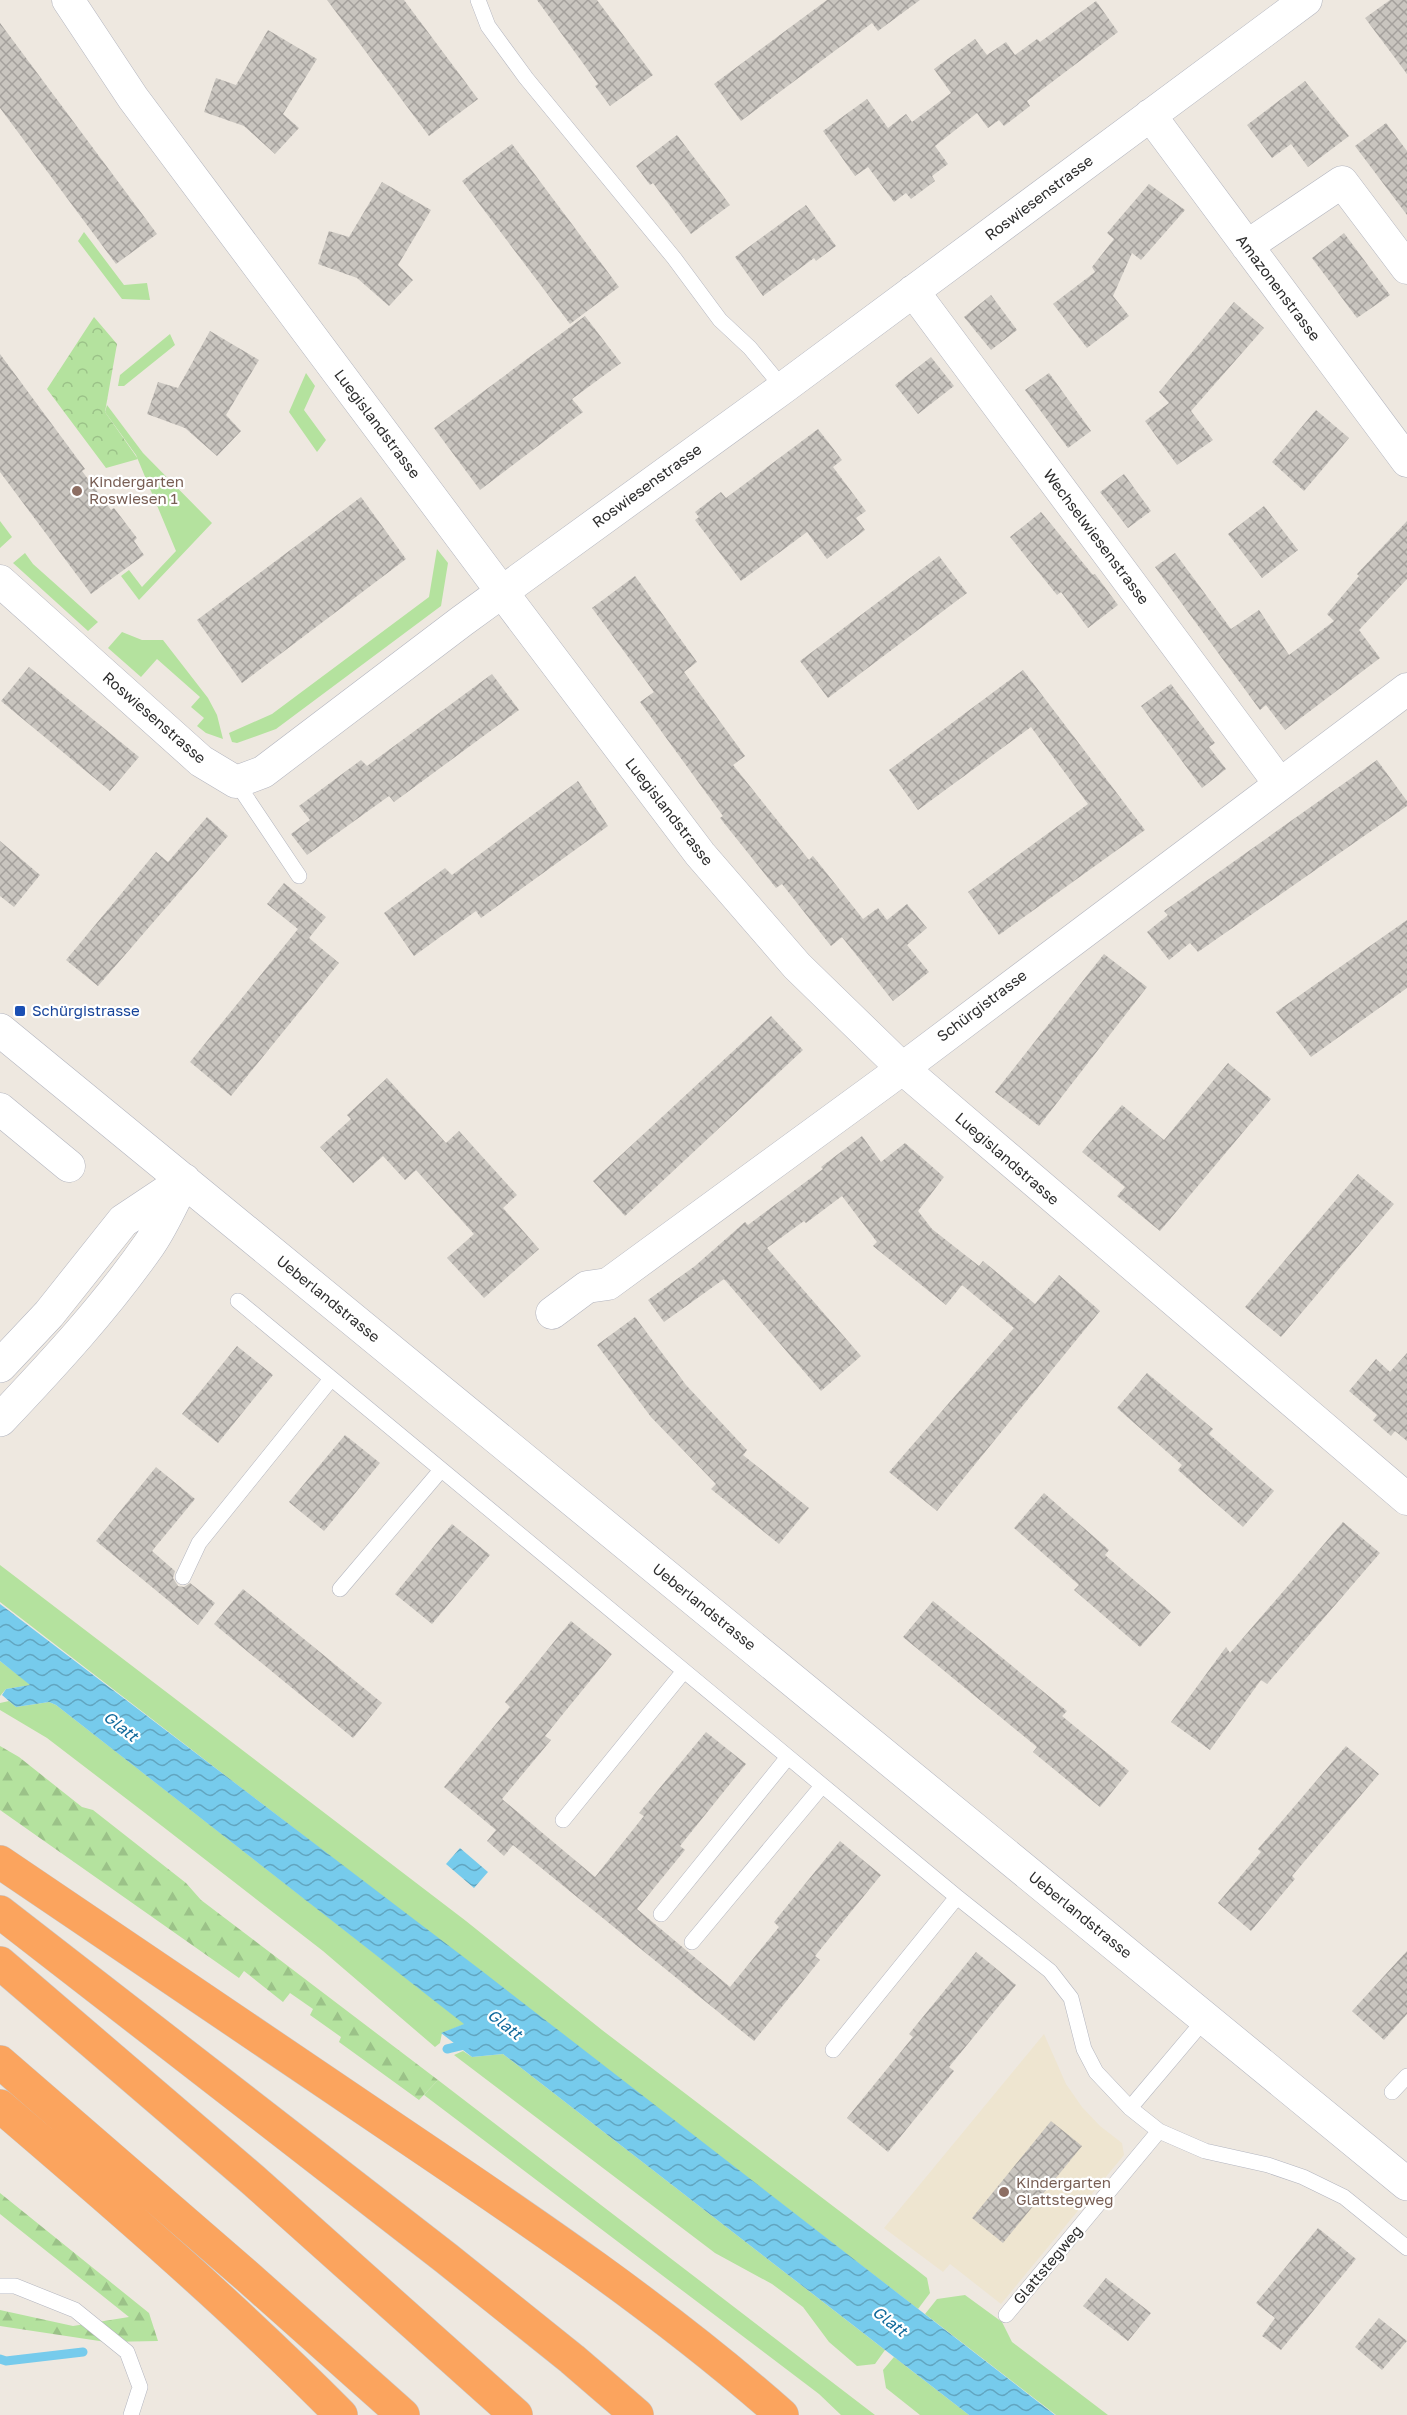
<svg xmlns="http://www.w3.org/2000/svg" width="1407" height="2415" viewBox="0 0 1407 2415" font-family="'Golos Text',sans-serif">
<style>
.education{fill:#eee5d0}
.grass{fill:#b4e29e}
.forest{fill:url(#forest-firs)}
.park{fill:url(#park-crowns)}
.water{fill:url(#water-waves)}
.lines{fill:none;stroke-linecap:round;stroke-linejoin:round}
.stream{stroke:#76cbec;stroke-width:9}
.building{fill:url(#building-cross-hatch)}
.lane-casing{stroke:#b3b5bf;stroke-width:16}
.street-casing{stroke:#b3b5bf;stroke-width:33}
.secondary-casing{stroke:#b3b5bf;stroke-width:34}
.highway-casing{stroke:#c8c8c8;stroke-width:34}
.lane{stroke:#fff;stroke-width:15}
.street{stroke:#fff;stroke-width:32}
.secondary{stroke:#fff;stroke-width:33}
.highway{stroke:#fba45e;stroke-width:33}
.education-dot{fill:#8d6e63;stroke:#fff;stroke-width:2}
.transit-dot{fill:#1a4fb4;stroke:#fff;stroke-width:2}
.labels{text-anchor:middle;stroke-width:4.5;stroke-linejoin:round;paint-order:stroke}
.street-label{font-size:15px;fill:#2d2d2d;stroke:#fff}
.education-label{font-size:15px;fill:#785e54;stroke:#fff;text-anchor:start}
.transit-label{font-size:15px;fill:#164399;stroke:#fff;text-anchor:start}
.water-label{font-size:16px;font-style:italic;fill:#116a9c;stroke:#fff}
</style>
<defs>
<pattern id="forest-firs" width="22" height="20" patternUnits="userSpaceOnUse" patternTransform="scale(1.5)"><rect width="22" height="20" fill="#b4e29e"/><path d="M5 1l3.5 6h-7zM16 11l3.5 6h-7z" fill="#9bc288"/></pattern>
<pattern id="park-crowns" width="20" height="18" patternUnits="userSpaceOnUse" patternTransform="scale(1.5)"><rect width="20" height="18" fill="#b4e29e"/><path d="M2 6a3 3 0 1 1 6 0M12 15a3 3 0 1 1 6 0" fill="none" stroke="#9bc288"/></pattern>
<pattern id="water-waves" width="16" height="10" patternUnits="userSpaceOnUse" patternTransform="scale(1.5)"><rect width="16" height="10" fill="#76cbec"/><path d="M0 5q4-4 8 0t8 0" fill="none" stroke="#61a5c0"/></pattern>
<pattern id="building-cross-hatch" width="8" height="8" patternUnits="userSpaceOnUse" patternTransform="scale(1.5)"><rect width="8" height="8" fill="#c9c5bf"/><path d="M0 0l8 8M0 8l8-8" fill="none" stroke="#a4a09c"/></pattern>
</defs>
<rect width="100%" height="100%" fill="#eee8e0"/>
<!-- education -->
<path class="education" d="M 1044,2034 L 1066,2084 L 1082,2107 L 1100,2126 L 1122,2143 L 1124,2155 L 1001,2304 L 950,2264 L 943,2272 L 884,2228 Z"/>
<!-- grass -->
<path class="grass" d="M 84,232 L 124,285 L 147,283 L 150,300 L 122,299 L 78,241 Z
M 170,334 L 175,345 L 124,386 L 118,386 L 120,375 Z
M 306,373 L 315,386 L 304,410 L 326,440 L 317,452 L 289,412 Z
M 107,405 L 143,453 L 212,523 L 139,600 L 121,576 L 129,570 L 142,587 L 176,551 L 136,455 L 105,412 Z
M 0,521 L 12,537 L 0,548 Z
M 437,549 L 448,563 L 441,606 L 276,729 L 237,743 L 232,742 L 229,733 L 272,714 L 429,597 Z
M 25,553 L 33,564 L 98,622 L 88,631 L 13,563 Z
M 122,632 L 142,640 L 163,640 L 208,698 L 217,715 L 223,739 L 206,733 L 197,726 L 204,718 L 191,707 L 200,697 L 157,659 L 141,677 L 108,648 Z
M 0,1565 L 466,1921 L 602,2030 L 913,2267 L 927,2278 L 930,2293 L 918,2309 L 0,1602 Z
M 0,1661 L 31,1685 L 6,1689 L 0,1696 Z
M 9,1701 L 16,1707 L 49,1702 L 56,1705 L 465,2024 L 442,2033 L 440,2043 L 435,2047 L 323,1951 L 162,1826 L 47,1738 L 0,1710 L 0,1703 Z
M 463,2051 L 472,2057 L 503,2054 L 885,2350 L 875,2364 L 857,2366 L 829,2342 L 803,2307 L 772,2284 L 715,2253 L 454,2055 Z
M 438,2080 L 875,2415 L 841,2415 L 819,2394 L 424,2095 Z
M 965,2295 L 1002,2322 L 1012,2342 L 1108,2415 L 1056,2415 L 925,2314 L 937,2299 Z
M 894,2357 L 969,2415 L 920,2415 L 886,2388 L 883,2370 Z"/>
<!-- forest -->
<path class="forest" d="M 0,1746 L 19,1757 L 82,1807 L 93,1810 L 186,1883 L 201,1900 L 438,2080 L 419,2100 L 339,2042 L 341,2037 L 310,2015 L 313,2009 L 290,1993 L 283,2002 L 244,1971 L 239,1978 L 0,1810 Z
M 0,2193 L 149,2313 L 158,2341 L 106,2342 L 0,2326 L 0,2310 L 73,2326 L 129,2317 L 0,2214 Z"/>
<!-- park -->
<path class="park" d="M 94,317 L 117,344 L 105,412 L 138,459 L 106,468 L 47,389 Z"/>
<!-- water -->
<path class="water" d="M 0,1604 L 482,1971 L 1055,2415 L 969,2415 L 503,2054 L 472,2057 L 441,2033 L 464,2024 L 56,1705 L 49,1702 L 16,1707 L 2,1695 L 6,1689 L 30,1685 L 0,1661 Z
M 460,1848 L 488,1872 L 474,1888 L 446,1864 Z"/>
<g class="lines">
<!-- stream -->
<path class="stream" d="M 447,2049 L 468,2044
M 0,2359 L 6,2361 L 83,2352"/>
</g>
<!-- building -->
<path class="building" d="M 327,0 L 404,0 L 478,99 L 429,136 Z
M 537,0 L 597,0 L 653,75 L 610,106 L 595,86 L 598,84 Z
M 827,0 L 920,0 L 878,31 L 872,23 L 741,121 L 714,84 Z
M 1390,0 L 1407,0 L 1407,74 L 1365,18 Z
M 1096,1 L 1118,32 L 1027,101 L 1030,106 L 1004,126 L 999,120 L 988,128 L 977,113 L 935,146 L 948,164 L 932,176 L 935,181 L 911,199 L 906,193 L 894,202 L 868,167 L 855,176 L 823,131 L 867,99 L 888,128 L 906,114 L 912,122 L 951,93 L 934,69 L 975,39 L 987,55 L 1006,42 L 1015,55 L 1037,39 L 1040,42 Z
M 0,23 L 157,234 L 116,264 L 0,108 Z
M 268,30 L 317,59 L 283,114 L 299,128 L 275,154 L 244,126 L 204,112 L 216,78 L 236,85 Z
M 1305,81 L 1349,136 L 1308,167 L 1291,144 L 1272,158 L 1247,125 Z
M 1386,123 L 1407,151 L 1407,215 L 1355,146 Z
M 677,135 L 730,205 L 691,234 L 653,183 L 650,185 L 636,166 Z
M 512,144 L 619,287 L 570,324 L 462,181 Z
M 382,182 L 431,210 L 398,265 L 413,280 L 389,306 L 357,278 L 318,264 L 329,231 L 349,237 Z
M 1149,184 L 1185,210 L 1141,260 L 1132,253 L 1113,296 L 1129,316 L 1087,348 L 1053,304 L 1095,272 L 1092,267 L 1114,239 L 1107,233 Z
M 806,205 L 836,246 L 816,261 L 814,258 L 763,296 L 735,257 Z
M 1344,233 L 1390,295 L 1357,318 L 1312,258 Z
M 991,295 L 1017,330 L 991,350 L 964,317 Z
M 1234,302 L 1264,328 L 1191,411 L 1213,440 L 1177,465 L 1145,421 L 1169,403 L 1159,392 Z
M 585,316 L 621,363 L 572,399 L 583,412 L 480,490 L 434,428 Z
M 210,331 L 259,360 L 226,415 L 241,431 L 217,456 L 185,428 L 147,414 L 158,382 L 178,388 Z
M 0,354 L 85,469 L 82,471 L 111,510 L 114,508 L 137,538 L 134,541 L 144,555 L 91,594 L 0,472 Z
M 931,357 L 954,386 L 918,414 L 895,385 Z
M 1049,373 L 1091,431 L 1068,448 L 1025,390 Z
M 1316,410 L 1349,438 L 1304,491 L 1272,462 Z
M 818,429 L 842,460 L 833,467 L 866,511 L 856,518 L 865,530 L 827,559 L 807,532 L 741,581 L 695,520 L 699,517 L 695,512 L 721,492 L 726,498 Z
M 1124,474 L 1151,511 L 1128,528 L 1100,492 Z
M 361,497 L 406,559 L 242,683 L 197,620 Z
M 1264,506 L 1298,550 L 1262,578 L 1228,534 Z
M 1041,512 L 1093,575 L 1095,574 L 1118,605 L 1088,628 L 1061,592 L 1057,595 L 1010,537 Z
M 1407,521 L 1407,579 L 1359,630 L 1380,658 L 1285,730 L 1266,705 L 1260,710 L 1155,567 L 1175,553 L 1231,629 L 1259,610 L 1289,655 L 1334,621 L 1327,614 L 1359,576 L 1357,574 Z
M 939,556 L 967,593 L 828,698 L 800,661 Z
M 635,576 L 697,662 L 684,672 L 745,756 L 733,765 L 809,860 L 813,856 L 863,919 L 878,908 L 887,920 L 907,904 L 927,928 L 907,945 L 929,972 L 893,1001 L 842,937 L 831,946 L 782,884 L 776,888 L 720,818 L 723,816 L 640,702 L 654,692 L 592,608 Z
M 29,667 L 139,757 L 110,791 L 1,701 Z
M 1023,670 L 1145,830 L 999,935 L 968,892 L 1088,804 L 1031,727 L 918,810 L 889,770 Z
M 492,674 L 519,710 L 394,802 L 389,796 L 307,855 L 291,834 L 310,820 L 299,806 L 361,760 L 367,766 Z
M 1171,684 L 1215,743 L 1209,747 L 1226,769 L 1202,788 L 1141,706 Z
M 1377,760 L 1407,801 L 1407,806 L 1198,952 L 1190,943 L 1169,960 L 1147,932 L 1168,915 L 1164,911 Z
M 578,781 L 608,826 L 481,918 L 476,911 L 414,956 L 384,913 L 445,868 L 452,875 Z
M 207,817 L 228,836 L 98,986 L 66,960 L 156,852 L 168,862 Z
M 0,841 L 40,875 L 14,907 L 0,896 Z
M 284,883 L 326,917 L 309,938 L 339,963 L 231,1096 L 190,1062 L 298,929 L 267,904 Z
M 1407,920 L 1407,988 L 1311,1057 L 1276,1012 Z
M 1104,954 L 1147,987 L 1039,1126 L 995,1092 Z
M 771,1016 L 803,1050 L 625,1216 L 593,1181 Z
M 1228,1063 L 1271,1099 L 1160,1231 L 1117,1196 L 1125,1187 L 1082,1152 L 1122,1105 L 1164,1140 Z
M 387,1078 L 446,1143 L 459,1131 L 517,1195 L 503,1208 L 539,1249 L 484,1298 L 447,1258 L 474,1234 L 416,1170 L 405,1180 L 383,1156 L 353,1183 L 320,1147 L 351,1119 L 347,1115 Z
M 862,1136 L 881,1162 L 905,1143 L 944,1177 L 918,1211 L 932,1229 L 979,1266 L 983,1261 L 1035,1304 L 1059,1275 L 1100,1311 L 937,1511 L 889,1472 L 1014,1328 L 962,1285 L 946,1305 L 873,1246 L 877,1242 L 842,1196 L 806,1223 L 804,1221 L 767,1248 L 861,1356 L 821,1391 L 724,1279 L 664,1322 L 648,1300 L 695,1266 L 745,1222 L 748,1225 L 823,1169 L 821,1167 Z
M 1358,1174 L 1394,1204 L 1281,1337 L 1245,1307 Z
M 635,1317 L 686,1385 L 747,1450 L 743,1455 L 809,1508 L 779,1544 L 711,1489 L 716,1484 L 651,1417 L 597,1345 Z
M 237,1346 L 273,1375 L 218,1443 L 182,1414 Z
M 1407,1353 L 1407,1441 L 1395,1431 L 1391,1436 L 1373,1420 L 1377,1415 L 1349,1391 L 1376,1359 L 1390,1372 Z
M 1147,1373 L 1213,1429 L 1209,1434 L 1274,1491 L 1243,1527 L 1178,1470 L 1182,1465 L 1117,1408 Z
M 345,1435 L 380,1463 L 324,1531 L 289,1502 Z
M 156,1467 L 195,1499 L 152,1551 L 175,1571 L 173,1578 L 178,1586 L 184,1587 L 190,1583 L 215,1603 L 198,1625 L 96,1541 Z
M 1044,1493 L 1109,1550 L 1105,1555 L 1171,1612 L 1140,1647 L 1074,1590 L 1079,1585 L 1014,1528 Z
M 1343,1522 L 1380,1553 L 1267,1684 L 1261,1680 L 1210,1750 L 1171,1722 L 1226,1647 L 1230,1653 Z
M 452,1524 L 490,1555 L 432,1624 L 395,1594 Z
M 243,1589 L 382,1703 L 353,1738 L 214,1624 Z
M 933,1601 L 1067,1711 L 1062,1716 L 1129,1771 L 1100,1807 L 1033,1752 L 1037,1747 L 903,1637 Z
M 571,1621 L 612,1654 L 545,1736 L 551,1740 L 502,1799 L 595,1877 L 644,1816 L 639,1813 L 706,1732 L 746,1764 L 680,1846 L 685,1850 L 637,1909 L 730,1987 L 779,1927 L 774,1922 L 840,1841 L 881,1875 L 815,1956 L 820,1960 L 754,2041 L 513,1845 L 504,1856 L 487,1841 L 496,1830 L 444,1787 L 510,1707 L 505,1702 Z
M 1346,1746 L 1379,1774 L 1292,1876 L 1295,1879 L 1251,1931 L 1218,1903 L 1261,1852 L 1258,1849 Z
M 1407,1951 L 1407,2014 L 1384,2040 L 1352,2011 Z
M 976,1952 L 1016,1985 L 949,2067 L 954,2071 L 888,2152 L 847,2118 L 913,2037 L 909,2034 Z
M 1051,2121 L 1082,2146 L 1003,2243 L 972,2218 Z
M 1318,2228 L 1356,2259 L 1281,2350 L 1262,2336 L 1275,2318 L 1256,2303 Z
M 1106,2278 L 1151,2313 L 1128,2341 L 1083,2306 Z
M 1379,2318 L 1407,2341 L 1382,2370 L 1355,2347 Z"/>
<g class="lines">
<defs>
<path id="lane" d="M 478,0 L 488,26 L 526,78 L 674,258 L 720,320 L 750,348 L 783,388
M 236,782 L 299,876
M 238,1301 L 957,1897 L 1050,1971 L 1071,1998 L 1084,2049 L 1096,2072 L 1130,2108 L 1159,2131 L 1205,2151 L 1268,2165 L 1303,2177 L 1344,2197 L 1407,2248
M 183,1577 L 199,1543 L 331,1379
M 340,1589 L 441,1470
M 563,1820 L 684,1671
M 661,1914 L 788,1757
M 692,1942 L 822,1786
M 833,2050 L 957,1897
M 1392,2092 L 1407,2076
M 1130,2108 L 1206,2018
M 0,2286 L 15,2286 L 75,2310 L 127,2352 L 140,2387 L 131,2415
M 1006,2315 L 1159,2131"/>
<path id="street" d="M 68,0 L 133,98 L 502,592 L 700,854 L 797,966 L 902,1068 L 1407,1499
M 1150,115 L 1407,461
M 1247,246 L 1342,182 L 1407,268
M 913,291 L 1279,783
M 0,581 L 201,761 L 236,782 L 263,772 L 462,621 L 783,388 L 1306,0
M 0,1109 L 69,1166
M 552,1313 L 587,1287 L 608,1284 L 887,1080 L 1407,689"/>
<path id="secondary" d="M 0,1030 L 1407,2184
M 0,1366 L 49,1314 L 123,1221 L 180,1183
M 0,1420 C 53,1364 105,1308 149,1245 C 163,1225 173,1201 184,1180"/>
<path id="highway" d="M 0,1862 C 133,1952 266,2042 399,2132 C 531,2221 663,2310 782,2415
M 0,1912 L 446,2258 L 572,2359 L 637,2415
M 0,1963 L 252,2179 L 516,2415
M 0,2062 L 248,2277 L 403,2415
M 0,2106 C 117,2206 233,2306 341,2415"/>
</defs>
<!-- lane casing -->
<use href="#lane" class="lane-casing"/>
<!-- street casing -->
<use href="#street" class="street-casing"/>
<!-- secondary casing -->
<use href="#secondary" class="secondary-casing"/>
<!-- highway casing -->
<use href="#highway" class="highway-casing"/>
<!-- lane -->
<use href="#lane" class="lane"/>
<!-- street -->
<use href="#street" class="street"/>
<!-- secondary -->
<use href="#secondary" class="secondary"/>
<!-- highway -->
<use href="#highway" class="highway"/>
</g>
<!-- markers -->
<g class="education-dot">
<circle cx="77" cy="491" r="6"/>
<circle cx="1004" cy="2192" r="6"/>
</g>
<rect class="transit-dot" x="14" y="1005" width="12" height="12" rx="3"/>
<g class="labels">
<!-- street labels -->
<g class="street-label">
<text transform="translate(1039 198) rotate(-37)" y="5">Roswiesenstrasse</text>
<text transform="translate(1278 288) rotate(53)" y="5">Amazonenstrasse</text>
<text transform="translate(377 424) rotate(53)" y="5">Luegislandstrasse</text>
<text transform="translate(647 486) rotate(-36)" y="5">Roswiesenstrasse</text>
<text transform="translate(1096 537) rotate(53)" y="5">Wechselwiesenstrasse</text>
<text transform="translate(154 718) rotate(41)" y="5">Roswiesenstrasse</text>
<text transform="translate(669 812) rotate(52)" y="5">Luegislandstrasse</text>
<text transform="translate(982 1006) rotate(-37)" y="5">Schürgistrasse</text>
<text transform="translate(1007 1159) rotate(41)" y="5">Luegislandstrasse</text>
<text transform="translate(328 1299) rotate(39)" y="5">Ueberlandstrasse</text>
<text transform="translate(704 1607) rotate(39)" y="5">Ueberlandstrasse</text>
<text transform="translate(1080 1915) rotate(39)" y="5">Ueberlandstrasse</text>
<text transform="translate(1048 2265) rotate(-50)" y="5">Glattstegweg</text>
</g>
<!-- education labels -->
<g class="education-label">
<text x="89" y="487">Kindergarten<tspan x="89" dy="17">Roswiesen 1</tspan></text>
<text x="1016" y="2188">Kindergarten<tspan x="1016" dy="17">Glattstegweg</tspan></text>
</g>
<!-- transit labels -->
<g class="transit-label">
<text x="32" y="1016">Schürgistrasse</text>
</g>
<!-- water labels -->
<g class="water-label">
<text transform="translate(121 1726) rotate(38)" y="6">Glatt</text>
<text transform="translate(505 2024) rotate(38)" y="6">Glatt</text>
<text transform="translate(890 2321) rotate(38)" y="6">Glatt</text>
</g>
</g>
</svg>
